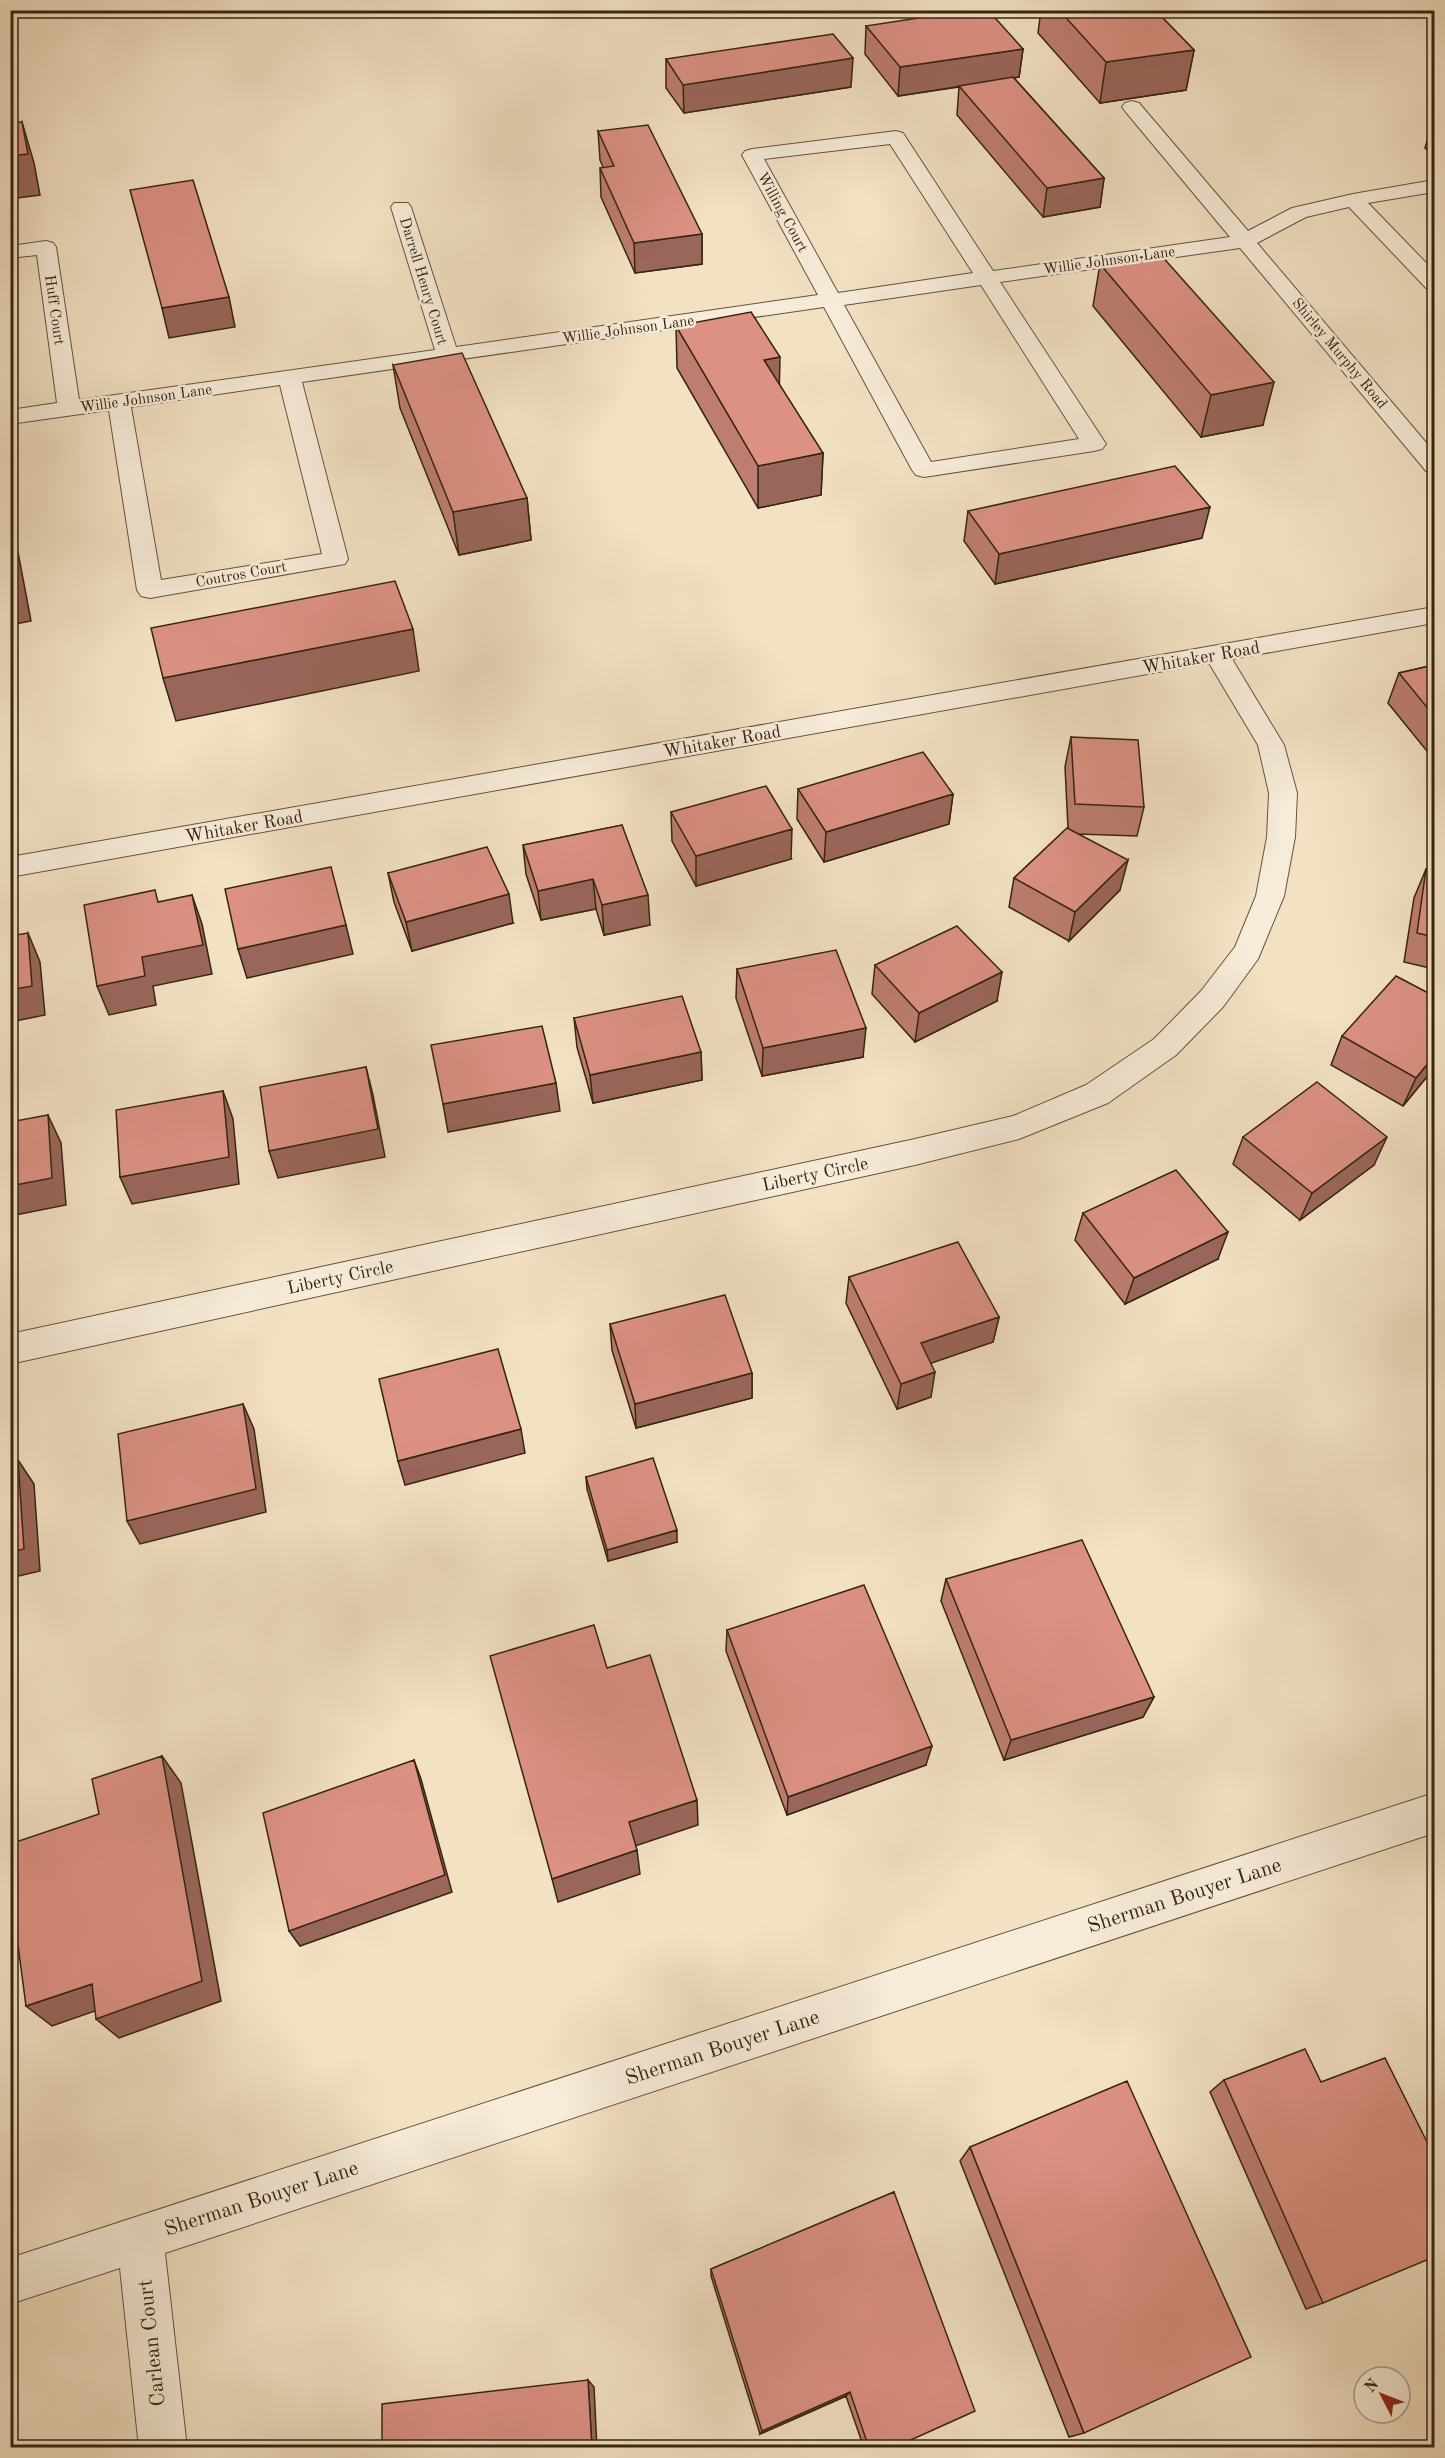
<svg xmlns="http://www.w3.org/2000/svg" width="1445" height="2458" viewBox="0 0 1445 2458" font-family="'Old Standard TT',serif">
<style>
.lines{fill:none;stroke-linecap:round;stroke-linejoin:round}
.minor-casing{stroke:#64543d;stroke-width:2}
.minor{fill:#f7ecd9;fill-rule:evenodd}
.wall{fill:#bd7d71;stroke:#352510;stroke-width:1.5}
.shaded-wall{fill:#9a665c;stroke:#352510;stroke-width:1.5}
.building{fill:#dc9183;stroke:#352510;stroke-width:1.5}
.labels{text-anchor:middle;stroke-width:5;stroke-linejoin:round;paint-order:stroke}
.far-street-label{font-size:15px;fill:#352510;stroke:#f7ecd9}
.street-label{font-size:18px;fill:#352510;stroke:#f7ecd9}
.near-street-label{font-size:21px;fill:#352510;stroke:#f7ecd9}
</style>
<rect width="100%" height="100%" fill="#f3e1c4"/>
<filter id="stains"><feTurbulence type="fractalNoise" baseFrequency=".00333" numOctaves="4"/><feColorMatrix values="0 0 0 0 .2 0 0 0 0 .09 0 0 0 0 .02 0 0 0 .5 -.17"/></filter>
<radialGradient id="worn" r=".72"><stop offset=".6" stop-color="#630" stop-opacity="0"/><stop offset="1" stop-color="#630" stop-opacity=".3"/></radialGradient>
<g class="lines">
<defs>
<path id="minor" d="M 1132,101 L 1139,103 L 1248,231 L 1292,208 L 1353,194 L 1434,180 L 1434,192 L 1368,203 L 1434,271 L 1434,289 L 1426,288 L 1349,207 L 1306,217 L 1257,243 L 1434,452 L 1434,473 L 1426,471 L 1240,248 L 1000,282 L 1106,444 L 1102,449 L 1094,451 L 924,477 L 916,475 L 912,470 L 824,307 L 302,382 L 348,559 L 345,564 L 150,598 L 141,596 L 137,590 L 109,410 L 10,424 L 10,410 L 57,403 L 37,255 L 10,258 L 10,246 L 46,241 L 53,243 L 56,247 L 79,400 L 435,350 L 391,207 L 394,203 L 408,203 L 411,207 L 456,347 L 818,295 L 742,155 L 745,151 L 752,149 L 896,131 L 903,133 L 993,271 L 1230,237 L 1125,111 L 1122,107 L 1125,103 ZM 890,144 L 973,273 L 838,293 L 764,159 ZM 981,285 L 1079,439 L 931,462 L 844,305 ZM 280,385 L 322,554 L 161,580 L 131,407 Z
M 1434,607 L 1434,623 L 1232,659 L 1284,745 L 1297,793 L 1295,837 L 1284,896 L 1258,959 L 1223,1007 L 1176,1055 L 1108,1103 L 1019,1139 L 915,1165 L 10,1364 L 10,1334 L 915,1139 L 1013,1116 L 1086,1085 L 1154,1039 L 1201,991 L 1235,947 L 1256,896 L 1267,837 L 1269,793 L 1258,745 L 1209,663 L 10,877 L 10,857 Z
M 1434,1793 L 1434,1833 L 165,2253 L 187,2448 L 139,2448 L 120,2268 L 10,2304 L 10,2258 Z"/>
</defs>
<!-- minor casing -->
<use href="#minor" class="minor-casing"/>
<!-- minor -->
<use href="#minor" class="minor"/>
</g>
<!-- wall -->
<path class="wall" d="M 1041,10 L 1155,10 L 1194,50 L 1186,90 L 1100,103 L 1038,33 Z
M 866,26 L 1023,49 L 1019,77 L 1014,78 L 1104,178 L 1100,207 L 1043,217 L 957,115 L 959,87 L 898,96 L 865,54 Z
M 666,59 L 851,87 L 684,113 L 666,88 Z
M 1434,117 L 1434,156 L 1425,148 Z
M 598,131 L 702,234 L 702,264 L 635,273 L 601,197 L 600,168 L 603,167 L 600,160 Z
M 1100,264 L 1263,425 L 1201,437 L 1093,306 Z
M 676,326 L 823,453 L 821,495 L 758,508 L 677,368 Z
M 393,365 L 527,498 L 531,540 L 459,555 L 400,408 Z
M 968,511 L 1202,538 L 995,584 L 964,541 Z
M 1434,665 L 1434,756 L 1431,756 L 1388,703 L 1399,673 Z
M 1071,737 L 1144,807 L 1137,836 L 1078,834 L 1120,890 L 1069,941 L 1009,907 L 1014,878 L 1068,828 L 1065,767 Z
M 798,789 L 953,794 L 949,824 L 824,862 L 797,819 Z
M 671,812 L 791,859 L 696,886 L 672,841 Z
M 622,825 L 650,925 L 604,935 L 596,909 L 541,920 L 526,874 L 523,845 Z
M 1426,869 L 1434,870 L 1434,969 L 1404,962 L 1414,898 Z
M 388,873 L 513,923 L 412,951 L 394,902 Z
M 875,965 L 997,1001 L 915,1042 L 872,994 Z
M 737,969 L 863,1057 L 762,1076 L 736,998 Z
M 574,1018 L 701,1052 L 702,1080 L 593,1103 L 577,1047 Z
M 1342,1036 L 1434,1068 L 1403,1106 L 1331,1065 Z
M 1243,1137 L 1374,1165 L 1300,1220 L 1233,1164 Z
M 1083,1213 L 1218,1259 L 1125,1304 L 1075,1240 Z
M 849,1277 L 999,1317 L 993,1342 L 931,1363 L 931,1397 L 897,1409 L 846,1303 Z
M 610,1324 L 752,1373 L 752,1398 L 636,1428 L 612,1350 Z
M 586,1477 L 677,1542 L 608,1561 L 587,1489 Z
M 946,1579 L 1154,1697 L 1143,1717 L 1004,1760 L 941,1601 Z
M 727,1630 L 926,1765 L 787,1815 L 726,1651 Z
M 1224,2080 L 1321,2082 L 1323,2303 L 1306,2309 L 1210,2092 Z
M 970,2147 L 1084,2433 L 1069,2437 L 960,2161 Z
M 894,2192 L 894,2448 L 864,2448 L 846,2396 L 760,2434 L 711,2276 L 711,2269 Z"/>
<!-- shaded-wall -->
<path class="shaded-wall" d="M 1023,49 L 1019,77 L 898,96 L 900,67 Z
M 1194,50 L 1186,90 L 1100,103 L 1106,62 Z
M 853,58 L 851,87 L 684,113 L 683,85 Z
M 22,122 L 34,163 L 40,195 L 10,199 L 10,156 Z
M 1104,178 L 1100,207 L 1043,217 L 1047,188 Z
M 702,234 L 702,264 L 635,273 L 634,243 Z
M 229,297 L 235,327 L 169,338 L 162,308 Z
M 780,357 L 779,400 L 764,360 Z
M 1274,382 L 1263,425 L 1201,437 L 1211,395 Z
M 823,453 L 821,495 L 758,508 L 758,466 Z
M 527,498 L 531,540 L 459,555 L 453,512 Z
M 1210,507 L 1202,538 L 995,584 L 999,554 Z
M 10,510 L 31,621 L 10,625 Z
M 413,629 L 419,671 L 176,721 L 163,678 Z
M 953,794 L 949,824 L 824,862 L 826,832 Z
M 792,829 L 791,859 L 696,886 L 696,856 Z
M 1128,860 L 1120,890 L 1069,941 L 1075,912 Z
M 593,879 L 596,909 L 541,920 L 538,891 Z
M 509,894 L 513,923 L 412,951 L 406,922 Z
M 192,895 L 202,924 L 212,974 L 153,986 L 156,1005 L 109,1015 L 97,986 L 142,957 Z
M 648,895 L 650,925 L 604,935 L 602,905 Z
M 346,925 L 353,954 L 247,978 L 238,949 Z
M 28,933 L 40,962 L 45,1015 L 10,1022 L 10,990 Z
M 1002,972 L 997,1001 L 915,1042 L 919,1013 Z
M 866,1028 L 863,1057 L 762,1076 L 763,1048 Z
M 701,1052 L 702,1080 L 593,1103 L 590,1075 Z
M 1434,1056 L 1434,1068 L 1403,1106 L 1416,1078 Z
M 366,1067 L 373,1095 L 385,1157 L 278,1178 L 269,1151 Z
M 556,1083 L 560,1111 L 448,1132 L 443,1104 Z
M 223,1091 L 233,1119 L 239,1184 L 132,1204 L 120,1177 Z
M 48,1115 L 61,1143 L 66,1205 L 10,1216 L 10,1186 Z
M 1387,1137 L 1374,1165 L 1300,1220 L 1312,1193 Z
M 1228,1232 L 1218,1259 L 1125,1304 L 1134,1278 Z
M 999,1317 L 993,1342 L 917,1368 L 921,1343 Z
M 935,1372 L 931,1397 L 897,1409 L 901,1384 Z
M 752,1373 L 752,1398 L 636,1428 L 635,1404 Z
M 243,1404 L 254,1429 L 266,1512 L 140,1544 L 127,1521 Z
M 521,1429 L 525,1453 L 405,1485 L 398,1461 Z
M 18,1460 L 34,1484 L 40,1571 L 10,1578 L 10,1552 Z
M 677,1530 L 677,1542 L 608,1561 L 607,1550 Z
M 1154,1697 L 1143,1717 L 1004,1760 L 1011,1740 Z
M 932,1746 L 926,1765 L 787,1815 L 788,1797 Z
M 162,1756 L 181,1783 L 221,2001 L 119,2038 L 96,2019 Z
M 414,1760 L 421,1779 L 452,1892 L 300,1946 L 289,1931 Z
M 697,1800 L 698,1825 L 632,1847 L 629,1822 Z
M 637,1850 L 640,1874 L 558,1902 L 552,1879 Z
M 92,1984 L 115,2004 L 52,2026 L 26,2006 Z
M 588,2380 L 594,2387 L 597,2448 L 592,2448 Z
M 850,2392 L 846,2396 L 760,2434 L 762,2431 Z"/>
<!-- building -->
<path class="building" d="M 970,10 L 988,10 L 1023,49 L 900,67 L 866,26 Z
M 1059,10 L 1155,10 L 1194,50 L 1106,62 Z
M 833,34 L 853,58 L 683,85 L 666,59 Z
M 1013,77 L 1104,178 L 1047,188 L 959,86 Z
M 22,122 L 28,154 L 10,156 L 10,123 Z
M 648,125 L 702,234 L 634,243 L 600,168 L 614,166 L 598,131 Z
M 193,180 L 229,297 L 162,308 L 130,190 Z
M 1160,254 L 1274,382 L 1211,395 L 1100,264 Z
M 751,312 L 780,357 L 764,360 L 823,453 L 758,466 L 676,326 Z
M 462,353 L 527,498 L 453,512 L 393,365 Z
M 1175,466 L 1210,507 L 999,554 L 968,511 Z
M 10,551 L 15,578 L 10,579 Z
M 395,581 L 413,629 L 163,678 L 151,628 Z
M 1434,665 L 1434,716 L 1399,673 Z
M 1071,737 L 1138,740 L 1144,807 L 1075,804 Z
M 923,752 L 953,794 L 826,832 L 798,789 Z
M 766,786 L 792,829 L 696,856 L 671,812 Z
M 622,825 L 648,895 L 602,905 L 593,879 L 538,891 L 523,845 Z
M 1067,828 L 1128,860 L 1075,912 L 1014,878 Z
M 487,847 L 509,894 L 406,922 L 388,873 Z
M 331,867 L 346,925 L 238,949 L 225,889 Z
M 1426,869 L 1434,870 L 1434,937 L 1417,933 Z
M 155,890 L 158,902 L 192,895 L 203,945 L 142,957 L 145,976 L 97,986 L 84,905 Z
M 957,926 L 1002,972 L 919,1013 L 875,965 Z
M 28,933 L 32,986 L 10,990 L 10,936 Z
M 836,950 L 866,1028 L 763,1048 L 737,969 Z
M 1396,976 L 1434,996 L 1434,1056 L 1416,1078 L 1342,1036 Z
M 682,996 L 701,1052 L 590,1075 L 574,1018 Z
M 542,1026 L 556,1083 L 443,1104 L 431,1045 Z
M 366,1067 L 378,1129 L 269,1151 L 260,1087 Z
M 1317,1082 L 1387,1137 L 1312,1193 L 1243,1137 Z
M 223,1091 L 229,1157 L 120,1177 L 116,1110 Z
M 48,1115 L 52,1178 L 10,1186 L 10,1122 Z
M 1176,1170 L 1228,1232 L 1134,1278 L 1083,1213 Z
M 958,1242 L 999,1317 L 921,1343 L 935,1372 L 901,1384 L 849,1277 Z
M 725,1295 L 752,1373 L 635,1404 L 610,1324 Z
M 498,1349 L 521,1429 L 398,1461 L 379,1379 Z
M 243,1404 L 256,1489 L 127,1521 L 118,1434 Z
M 653,1458 L 677,1530 L 607,1550 L 586,1477 Z
M 18,1460 L 24,1549 L 10,1552 L 10,1462 Z
M 1082,1540 L 1154,1697 L 1011,1740 L 946,1579 Z
M 864,1585 L 932,1746 L 788,1797 L 727,1630 Z
M 594,1625 L 607,1668 L 650,1655 L 697,1800 L 629,1822 L 637,1850 L 552,1879 L 490,1656 Z
M 162,1756 L 202,1981 L 96,2019 L 92,1984 L 26,2006 L 10,1884 L 10,1844 L 99,1814 L 92,1779 Z
M 414,1760 L 445,1875 L 289,1931 L 263,1813 Z
M 1305,2049 L 1321,2082 L 1385,2058 L 1434,2156 L 1434,2257 L 1323,2303 L 1224,2080 Z
M 1127,2081 L 1251,2357 L 1084,2433 L 970,2147 Z
M 894,2192 L 975,2411 L 893,2448 L 869,2448 L 850,2392 L 762,2431 L 711,2269 Z
M 588,2380 L 592,2448 L 382,2448 L 382,2404 Z"/>
<g class="labels">
<!-- far-street labels -->
<g class="far-street-label">
<text transform="translate(783 212) rotate(61)" y="5">Willing Court</text>
<text transform="translate(1109 260) rotate(-8)" y="5">Willie Johnson Lane</text>
<text transform="translate(424 281) rotate(73)" y="5">Darrell Henry Court</text>
<text transform="translate(55 310) rotate(82)" y="5">Huff Court</text>
<text transform="translate(628 329) rotate(-8)" y="5">Willie Johnson Lane</text>
<text transform="translate(1340 353) rotate(50)" y="5">Shirley Murphy Road</text>
<text transform="translate(146 398) rotate(-8)" y="5">Willie Johnson Lane</text>
<text transform="translate(241 574) rotate(-10)" y="5">Coutros Court</text>
</g>
<!-- street labels -->
<g class="street-label">
<text transform="translate(1201 657) rotate(-10)" y="6">Whitaker Road</text>
<text transform="translate(722 741) rotate(-10)" y="6">Whitaker Road</text>
<text transform="translate(244 826) rotate(-10)" y="6">Whitaker Road</text>
<text transform="translate(815 1174) rotate(-12)" y="6">Liberty Circle</text>
<text transform="translate(340 1277) rotate(-12)" y="6">Liberty Circle</text>
</g>
<!-- near-street labels -->
<g class="near-street-label">
<text transform="translate(1184 1895) rotate(-18)" y="7">Sherman Bouyer Lane</text>
<text transform="translate(722 2047) rotate(-18)" y="7">Sherman Bouyer Lane</text>
<text transform="translate(261 2198) rotate(-18)" y="7">Sherman Bouyer Lane</text>
<text transform="translate(151 2343) rotate(-96)" y="7">Carlean Court</text>
</g>
</g>
<!-- margin -->
<rect width="1445" height="2458" fill="none" stroke="#f3e1c4" stroke-width="36"/>
<rect x="12" y="12" width="1421" height="2434" fill="none" stroke="#352510" stroke-width="3"/>
<rect x="18" y="18" width="1409" height="2422" fill="none" stroke="#352510" stroke-width="1.5"/>
<!-- north arrow -->
<g transform="translate(1382 2395) rotate(312)"><circle r="28" fill="#f7ecd9" stroke="#a99c89" stroke-width="1.5"/>
<path d="M0-4.5L10 22L0 15L-10 22Z" fill="#8f2418"/>
<text y="-9" font-size="16" font-weight="bold" text-anchor="middle" fill="#352510">N</text>
</g>
<rect width="100%" height="100%" filter="url(#stains)"/>
<rect width="100%" height="100%" fill="url(#worn)"/>
</svg>
